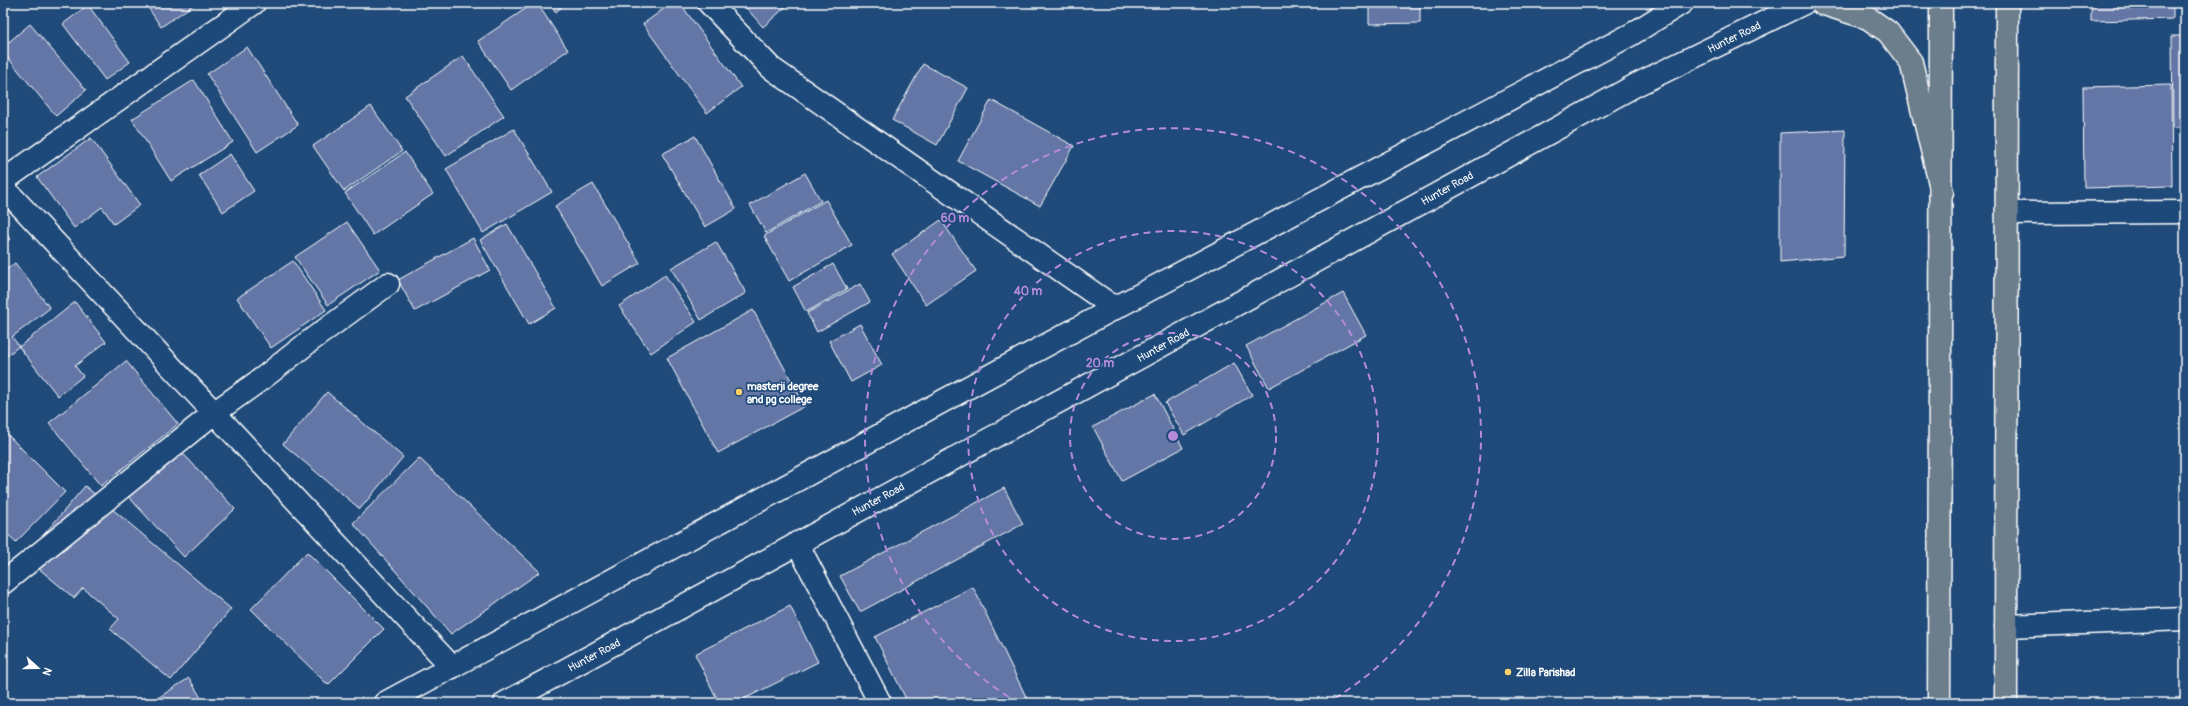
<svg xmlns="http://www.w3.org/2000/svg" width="2188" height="706" viewBox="0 0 2188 706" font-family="Pangolin,sans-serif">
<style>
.building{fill:#6476a6;stroke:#fff}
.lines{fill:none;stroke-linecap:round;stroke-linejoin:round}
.street-casing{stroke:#fff;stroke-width:25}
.secondary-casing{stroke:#fff;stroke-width:25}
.primary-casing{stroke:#fff;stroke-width:25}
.highway-casing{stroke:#fff;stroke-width:25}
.street{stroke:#1f4a7a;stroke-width:22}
.secondary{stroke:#1f4a7a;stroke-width:22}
.primary{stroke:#6c7d8c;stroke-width:22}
.highway{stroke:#6c7d8c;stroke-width:22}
.ring{fill:none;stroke:#b68bdc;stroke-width:2;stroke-dasharray:7 5}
.poi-dot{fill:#ffd166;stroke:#1f4a7a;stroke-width:1.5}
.labels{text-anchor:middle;stroke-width:3.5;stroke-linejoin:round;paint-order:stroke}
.street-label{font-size:11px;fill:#fff;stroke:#1f4a7a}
.poi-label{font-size:11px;font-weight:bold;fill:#fff;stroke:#1f4a7a;text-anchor:start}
.centre{fill:#b68bdc;stroke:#1f4a7a;stroke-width:2}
.ring-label{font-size:12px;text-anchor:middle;font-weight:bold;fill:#b68bdc;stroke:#1f4a7a;stroke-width:3.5;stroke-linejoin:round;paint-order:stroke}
</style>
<rect width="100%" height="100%" fill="#1f4a7a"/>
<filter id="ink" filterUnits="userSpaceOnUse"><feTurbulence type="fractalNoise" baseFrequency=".025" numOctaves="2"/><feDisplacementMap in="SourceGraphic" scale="8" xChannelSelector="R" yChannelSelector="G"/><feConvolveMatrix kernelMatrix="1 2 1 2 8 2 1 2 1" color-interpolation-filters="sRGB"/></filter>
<g filter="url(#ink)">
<!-- building -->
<path class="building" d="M 145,3 L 196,3 L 161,27 Z
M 534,3 L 537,3 L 568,50 L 511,90 L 478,41 Z
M 548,3 L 566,3 L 556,12 Z
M 672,3 L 680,3 L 741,87 L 707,113 L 643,24 Z
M 742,3 L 790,3 L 763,27 Z
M 1369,3 L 1420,3 L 1420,23 L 1369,24 Z
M 2091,3 L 2173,3 L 2173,19 L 2091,21 Z
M 88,5 L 130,62 L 105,80 L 63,24 Z
M 30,24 L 86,90 L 56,116 L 3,52 L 3,47 Z
M 2172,36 L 2185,36 L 2185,128 L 2173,128 Z
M 247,47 L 298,125 L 257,152 L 207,74 Z
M 463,56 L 504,116 L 446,156 L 405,96 Z
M 923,64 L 968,88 L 937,145 L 892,120 Z
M 194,80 L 233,142 L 171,181 L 132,119 Z
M 2171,85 L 2172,186 L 2084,188 L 2083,87 Z
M 991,100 L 1074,146 L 1040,206 L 958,161 Z
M 371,106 L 402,151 L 344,191 L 313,146 Z
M 514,129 L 552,192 L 483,233 L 446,169 Z
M 1845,130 L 1844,256 L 1780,262 L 1780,133 Z
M 695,136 L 736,209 L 705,227 L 662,154 Z
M 91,138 L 140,205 L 114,224 L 102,207 L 74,228 L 37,177 Z
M 405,152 L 433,194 L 373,235 L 345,193 Z
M 230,154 L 254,191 L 223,212 L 199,175 Z
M 805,173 L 821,201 L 766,233 L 750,205 Z
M 593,184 L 640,263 L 602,286 L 555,206 Z
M 826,200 L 852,245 L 789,281 L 764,236 Z
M 941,220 L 976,271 L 926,305 L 892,254 Z
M 347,222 L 380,270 L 328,305 L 295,257 Z
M 507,224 L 556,308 L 529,324 L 480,240 Z
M 3,230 L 10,239 L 3,244 Z
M 473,238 L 490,270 L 415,311 L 398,280 Z
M 716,242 L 746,293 L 701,320 L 671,268 Z
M 293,261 L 326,310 L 271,348 L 237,298 Z
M 15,263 L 50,308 L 12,337 L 19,346 L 3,359 L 3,272 Z
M 833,264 L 847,289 L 806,312 L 793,287 Z
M 665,275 L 696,322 L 651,353 L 619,306 Z
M 860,284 L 870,302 L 817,332 L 807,313 Z
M 1343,293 L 1366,335 L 1269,388 L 1246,346 Z
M 75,302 L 106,342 L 75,366 L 83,376 L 58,396 L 19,347 Z
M 753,310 L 805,406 L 718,453 L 667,358 Z
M 860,324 L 882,365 L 851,382 L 829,341 Z
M 126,361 L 178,424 L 101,486 L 49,423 Z
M 1234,363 L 1252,395 L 1184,435 L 1165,403 Z
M 327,392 L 403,457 L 360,509 L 283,444 Z
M 1155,394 L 1183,448 L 1122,481 L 1093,427 Z
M 3,430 L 65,492 L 16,542 L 3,530 Z
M 175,445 L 235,509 L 184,557 L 124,492 Z
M 419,458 L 540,572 L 451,634 L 353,523 Z
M 85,486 L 231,609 L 171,680 L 110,629 L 119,619 L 83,588 L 74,598 L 25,557 Z
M 1004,488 L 1023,524 L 860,612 L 840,576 Z
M 307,552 L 384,629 L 328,685 L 251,609 Z
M 973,587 L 1029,703 L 908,703 L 875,637 Z
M 790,606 L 818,662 L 736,703 L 719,703 L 695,654 Z
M 189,678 L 204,703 L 150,703 Z"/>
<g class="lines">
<defs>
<path id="street" d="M 709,3 L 771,68 L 1115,308
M 3,181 L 254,3
M 3,187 L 452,667
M 2007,213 L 2185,212
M 797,543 L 880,703
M 3,583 L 214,413 L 263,378 L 310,341 L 388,284
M 2006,626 L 2185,619"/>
<path id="secondary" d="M 385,703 L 1115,308 L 1632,34 L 1682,3
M 505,703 L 1144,355 L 1636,85 L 1804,3"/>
<path id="primary" d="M 1939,703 L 1941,3
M 2006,703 L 2007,3"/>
<path id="highway" d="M 1821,3 L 1868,18 L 1888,32 L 1911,62 L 1942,192"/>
</defs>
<!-- street casing -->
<use href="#street" class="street-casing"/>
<!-- secondary casing -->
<use href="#secondary" class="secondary-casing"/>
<!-- primary casing -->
<use href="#primary" class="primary-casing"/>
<!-- highway casing -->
<use href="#highway" class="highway-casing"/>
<!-- street -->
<use href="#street" class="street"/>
<!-- secondary -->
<use href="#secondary" class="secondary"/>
<!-- primary -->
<use href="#primary" class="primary"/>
<!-- highway -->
<use href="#highway" class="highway"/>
</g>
</g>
<!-- distance rings -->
<g class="ring">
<circle cx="1173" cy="436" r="103"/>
<circle cx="1173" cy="436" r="205"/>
<path d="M1019 703A308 308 0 1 1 1327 703"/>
</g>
<!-- markers -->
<g class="poi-dot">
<circle cx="739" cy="392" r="4"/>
<circle cx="1508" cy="672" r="4"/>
</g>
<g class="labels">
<!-- street labels -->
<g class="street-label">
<text transform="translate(1734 37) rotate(-26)" y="4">Hunter Road</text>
<text transform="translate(1447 188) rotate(-29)" y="4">Hunter Road</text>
<text transform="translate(1163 345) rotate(-29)" y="4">Hunter Road</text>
<text transform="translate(878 499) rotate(-28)" y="4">Hunter Road</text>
<text transform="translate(594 655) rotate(-28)" y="4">Hunter Road</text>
</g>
<!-- poi labels -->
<g class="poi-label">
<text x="747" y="390">masterji degree<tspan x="747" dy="13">and pg college</tspan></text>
<text x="1516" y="676">Zilla Parishad</text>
</g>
</g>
<circle cx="1173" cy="436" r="6" class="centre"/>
<g class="ring-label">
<text x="955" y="222">60 m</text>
<text x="1028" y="295">40 m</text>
<text x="1100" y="367">20 m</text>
</g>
<!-- margin -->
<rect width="2188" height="706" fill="none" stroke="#1f4a7a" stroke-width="16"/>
<rect x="8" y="8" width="2172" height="690" fill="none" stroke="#fff" stroke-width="1.5" filter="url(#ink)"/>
<!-- north arrow -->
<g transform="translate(38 668) rotate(111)" stroke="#1f4a7a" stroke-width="3" paint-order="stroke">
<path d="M0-3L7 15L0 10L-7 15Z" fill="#ffffff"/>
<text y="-6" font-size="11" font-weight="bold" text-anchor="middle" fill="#ffffff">N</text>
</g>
</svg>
